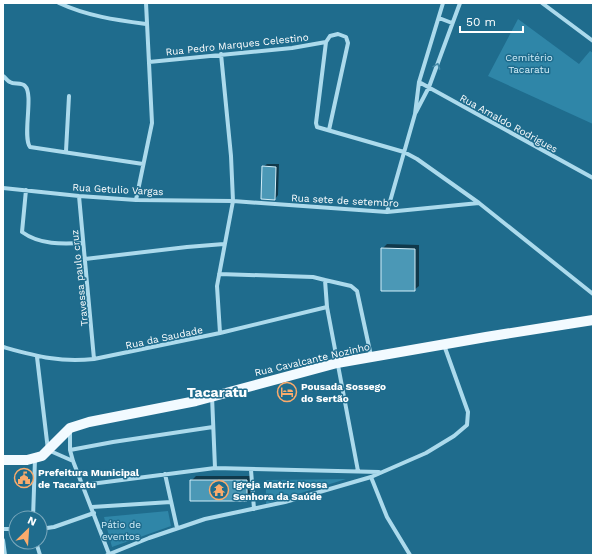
<svg xmlns="http://www.w3.org/2000/svg" width="596" height="558" viewBox="0 0 596 558" font-family="'Work Sans',sans-serif">
<style>
.green{fill:#2f86a8}
.shadow{fill:#0007}
.building{fill:#4b98b6;stroke:#d2eef9}
.lines{fill:none;stroke-linecap:round;stroke-linejoin:round}
.minor{stroke:#acdaec;stroke-width:4}
.primary{stroke:#f2faff;stroke-width:10}
.oneway{stroke:#4288a5}
.labels{text-anchor:middle;stroke-width:3;stroke-linejoin:round;paint-order:stroke}
.street-label{font-size:10px;fill:#fff;stroke:#1f6c8d}
.park-label{font-size:10px;fill:#d2eef9;stroke:#1f6c8d}
.poi-label{font-size:10px;font-weight:bold;fill:#fff;stroke:#1f6c8d;text-anchor:start}
.district-label{font-size:14px;font-weight:bold;fill:#fff;stroke:#1f6c8d}
</style>
<rect width="100%" height="100%" fill="#1f6c8d"/>
<!-- green -->
<path class="green" d="M 518,19 L 579,64 L 590,51 L 593,53 L 593,124 L 488,76 Z
M 346,479 L 266,504 L 266,480 Z
M 168,511 L 171,526 L 112,547 L 104,517 Z"/>
<!-- shadow -->
<path class="shadow" d="M 267,164 L 279,164 L 278,195 L 275,199 L 263,167 Z
M 387,244 L 419,245 L 419,286 L 414,290 L 382,249 Z
M 196,476 L 251,476 L 251,495 L 247,500 L 191,481 Z"/>
<!-- building -->
<path class="building" d="M 262,166 L 276,167 L 275,200 L 261,199 Z
M 381,248 L 415,249 L 415,291 L 381,291 Z
M 190,480 L 247,480 L 247,501 L 190,501 Z"/>
<g class="lines">
<!-- minor -->
<path class="minor" d="M 59,3 C 87,16 116,20 146,24
M 542,3 L 593,41
M 439,18 L 452,23
M 149,62 L 292,48 L 326,42
M 3,76 C 6,78 7,81 10,82 C 14,85 21,82 25,86 C 34,94 22,137 30,147 L 143,164
M 419,82 L 593,178
M 416,112 L 429,87 L 460,3
M 329,130 L 348,43 L 346,37 L 338,34 L 330,36 L 326,42 L 316,123 L 317,127 L 404,152 L 417,159 L 479,203 L 593,294
M 66,151 L 69,96
M 3,188 L 79,196 L 136,200 L 233,201 L 387,212 L 479,203
M 26,190 L 22,232 C 40,245 62,244 83,243
M 79,196 L 94,359
M 136,200 L 152,123 L 146,3
M 387,212 L 415,114 L 419,82 L 443,3
M 85,259 L 187,247 L 224,244
M 219,274 L 313,277 L 325,280 L 327,307 L 358,471
M 325,280 L 351,286 L 357,291 L 371,356
M 220,333 L 217,286 L 233,201 L 231,156 L 221,54
M 3,347 C 36,356 60,363 94,359 L 220,333 L 327,307
M 37,357 L 48,450 L 73,461
M 212,396 L 215,468
M 70,430 L 70,450 L 73,461 L 109,554
M 70,450 L 113,442 L 213,427
M 251,470 L 254,509
M 165,474 L 177,528
M 371,477 L 387,517 L 410,555
M 83,485 L 215,468 L 379,472
M 92,507 L 171,502
M 33,518 L 35,459
M 3,529 L 16,529
M 40,529 L 54,527 L 94,513
M 3,540 L 5,555
M 36,542 L 40,555
M 107,555 L 149,538 L 205,519 L 285,502 L 371,477 L 426,453 L 454,436 L 467,425 L 468,412 L 444,345"/>
<!-- primary -->
<path class="primary" d="M 3,460 L 27,460 L 42,456 L 70,428 L 89,422 L 196,401 L 337,363 L 486,337 L 593,320"/>
</g>
<!-- one-way arrows -->
<defs><path id="oneway-chevron" d="M-2-3.5L2.5 0L-2 3.5" fill="none" stroke-width="1.6" stroke-linecap="round" stroke-linejoin="round"/></defs>
<use class="oneway" href="#oneway-chevron" transform="translate(437 66) rotate(-70)"/>
<!-- icons -->
<defs>
<symbol id="hotel-ring" viewBox="-11 -11 22 22"><circle r="9.5" fill="#1f6c8d" stroke="#faab6c" stroke-width="1.5"/><path d="M-6-4.5h1.5V1H6V5H4.5V3h-9V5H-6ZM-4 0a1.8 1.8 0 1 1 3.6 0ZM.5 0V-2.5h3Q6-2.5 6 0Z" fill="#faab6c"/></symbol>
<symbol id="civic-ring" viewBox="-11 -11 22 22"><circle r="9.5" fill="#1f6c8d" stroke="#faab6c" stroke-width="1.5"/><path d="M-.6-6.5H3V-4.5H.6V-3L4-1V1h2V6H-6V1h2V-1L-.6-3ZM-1.2 2.5V6h2.4V2.5Z" fill="#faab6c"/></symbol>
<symbol id="temple-ring" viewBox="-11 -11 22 22"><circle r="9.5" fill="#1f6c8d" stroke="#faab6c" stroke-width="1.5"/><path d="M0-6L5-2H3V0L6.5 2.5H4V6H1.5V3h-3V6H-4V2.5H-6.5L-3 0V-2H-5Z" fill="#faab6c"/></symbol>
</defs>
<g fill-rule="evenodd">
<use href="#hotel-ring" x="276" y="381" width="22" height="22"/>
<use href="#civic-ring" x="13" y="467" width="22" height="22"/>
<use href="#temple-ring" x="208" y="479" width="22" height="22"/>
</g>
<g class="labels">
<!-- street labels -->
<g class="street-label">
<text transform="translate(237 44) rotate(-6)" y="4">Rua Pedro Marques Celestino</text>
<text transform="translate(509 123) rotate(29)" y="4">Rua Amaldo Rodrigues</text>
<text transform="translate(118 189) rotate(3)" y="4">Rua Getulio Vargas</text>
<text transform="translate(345 200) rotate(3)" y="4">Rua sete de setembro</text>
<text transform="translate(79 278) rotate(-96)" y="4">Travessa paulo cruz</text>
<text transform="translate(164 337) rotate(-12)" y="4">Rua da Saudade</text>
<text transform="translate(312 359) rotate(-13)" y="4">Rua Cavalcante Nozinho</text>
</g>
<!-- park labels -->
<g class="park-label">
<text x="529" y="61">Cemitério<tspan x="529" dy="12">Tacaratu</tspan></text>
<text x="121" y="528">Pátio de<tspan x="121" dy="12">eventos</tspan></text>
</g>
<!-- poi labels -->
<g class="poi-label">
<text x="301" y="390">Pousada Sossego<tspan x="301" dy="12">do Sertão</tspan></text>
<text x="38" y="476">Prefeitura Municipal<tspan x="38" dy="12">de Tacaratu</tspan></text>
<text x="233" y="488">Igreja Matriz Nossa<tspan x="233" dy="12">Senhora da Saúde</tspan></text>
</g>
<!-- district labels -->
<g class="district-label">
<text x="217" y="397">Tacaratu</text>
</g>
</g>
<!-- border -->
<rect width="596" height="558" fill="none" stroke="#ffffff" stroke-width="8"/>
<!-- north arrow -->
<g transform="translate(28 530) rotate(25)"><circle r="19" fill="#1f6c8d" stroke="#79a7bb"/>
<path d="M0-3L7 15L0 10L-7 15Z" fill="#faab6c"/>
<text y="-6" font-size="11" font-weight="bold" text-anchor="middle" fill="#ffffff">N</text>
</g>
<!-- scale -->
<path d="M460 26v6h63v-6" fill="none" stroke="#ffffff" stroke-width="2"/>
<text x="466" y="26" font-size="12" fill="#ffffff" stroke="#1f6c8d" stroke-width="3" paint-order="stroke">50 m</text>
</svg>
